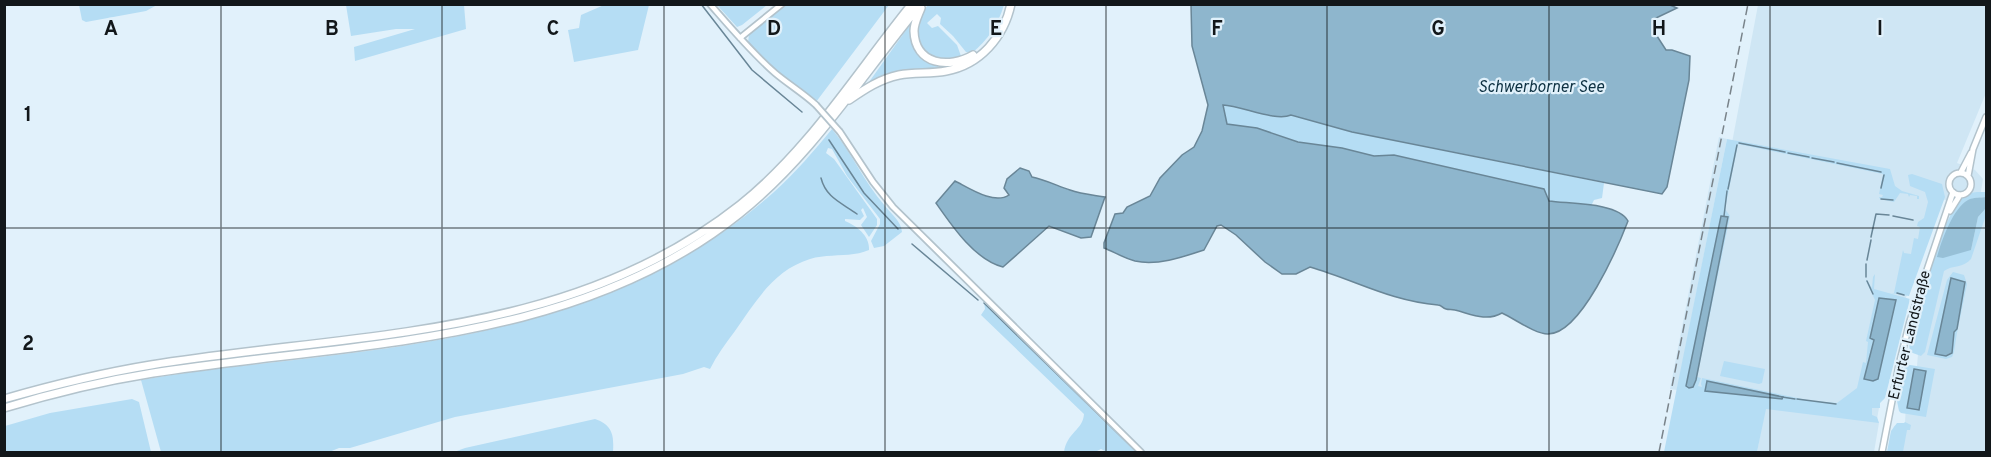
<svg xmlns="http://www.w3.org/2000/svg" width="1991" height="457" viewBox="0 0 1991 457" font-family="Overpass,sans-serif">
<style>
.built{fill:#cfe6f4}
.green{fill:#b5ddf4}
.forest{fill:#97c0d7}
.water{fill:#8eb6cd;stroke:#698697;stroke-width:1.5}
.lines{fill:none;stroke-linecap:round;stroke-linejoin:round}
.stream{stroke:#698697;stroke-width:1.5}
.tertiary-casing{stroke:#b3c3cc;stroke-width:8}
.secondary-casing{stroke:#b3c3cc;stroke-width:8}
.motorway-casing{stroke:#b3c3cc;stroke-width:10}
.tertiary{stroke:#fff;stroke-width:4.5}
.secondary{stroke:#fff;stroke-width:5}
.motorway{stroke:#fff;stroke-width:7}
.rail{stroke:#79838a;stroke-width:1.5;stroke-dasharray:9 4.5;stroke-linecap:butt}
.tertiary-bridge-casing{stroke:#b3c3cc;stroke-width:8;stroke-linecap:butt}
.tertiary-bridge{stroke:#fff;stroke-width:4.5}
.grid{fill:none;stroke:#12171a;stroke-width:1.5;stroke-opacity:0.55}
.labels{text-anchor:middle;stroke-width:4.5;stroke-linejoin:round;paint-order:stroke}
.street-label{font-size:15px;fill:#12171a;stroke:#e1f1fb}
.water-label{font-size:16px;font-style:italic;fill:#0d3041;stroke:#e1f1fb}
.grid-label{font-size:20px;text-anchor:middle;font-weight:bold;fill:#12171a;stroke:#e1f1fb;stroke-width:4.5;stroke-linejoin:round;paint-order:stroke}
</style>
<rect width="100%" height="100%" fill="#e1f1fb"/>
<!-- built -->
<path class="built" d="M 1758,5 L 1986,5 L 1986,93 L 1957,163 L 1975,170 L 1983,179 L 1980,197 L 1986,197 L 1986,452 L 1888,452 L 1894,426 L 1905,423 L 1908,367 L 1917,366 L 1918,354 L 1959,207 L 1943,199 L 1911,278 L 1880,402 L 1877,419 L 1879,423 L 1874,452 L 1757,452 L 1765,409 L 1680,390 L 1721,201 Z
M 1719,137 L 1727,139 L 1677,390 L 1670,389 Z"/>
<!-- green -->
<path class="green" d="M 79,5 L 79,4 L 157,5 L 146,11 L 86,22 L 82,20 Z
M 346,5 L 464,5 L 466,29 L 355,61 L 354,47 L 415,29 L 396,29 L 351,36 Z
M 604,5 L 649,5 L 638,50 L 574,62 L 568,30 L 579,28 L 581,15 Z
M 717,5 L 767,5 L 742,25 L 737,27 Z
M 786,5 L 889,5 L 816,102 L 764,61 L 748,43 L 749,34 Z
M 928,5 L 1004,5 C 998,25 988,40 972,53 L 966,52 L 953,36 L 940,24 L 941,18 L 937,14 L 927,23 L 932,28 L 938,26 L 957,45 L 961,56 L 958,60 C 951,62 946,60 939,59 C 911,52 912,23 928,5 Z
M 909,26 L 911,27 C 918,54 916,57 943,68 L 894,72 L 869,82 Z
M 1223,104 L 1276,117 L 1291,115 L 1352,132 L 1604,183 L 1602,198 L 1594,200 L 1591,206 L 1548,201 L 1544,189 L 1394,155 L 1374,156 L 1342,148 L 1298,142 L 1257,129 L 1227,124 Z
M 832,129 C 852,153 864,182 885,206 C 892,215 901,221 902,232 L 884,246 L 874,248 L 871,241 L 880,224 L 880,219 L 847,176 L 832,149 L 828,148 L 826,153 L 834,159 L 877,219 L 877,225 L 869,237 L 861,225 L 867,217 L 863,208 L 861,210 L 864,216 L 860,220 L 845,219 L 845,221 C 857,226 870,236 869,250 C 851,258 829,253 810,259 C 774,270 756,301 735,331 C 726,343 717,355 710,369 L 704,367 L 683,374 L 455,417 L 350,448 L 339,448 L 329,452 L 161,452 L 141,380 C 208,368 276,363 344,354 C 500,335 652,300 774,192 C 795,173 814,151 832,129 Z
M 1727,139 L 1890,169 L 1895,186 L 1902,191 L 1919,196 L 1919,199 L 1917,199 L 1917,196 L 1910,195 L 1909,197 L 1908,194 L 1900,193 L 1894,202 L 1880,199 L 1879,197 L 1882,197 L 1883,195 L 1879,194 L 1883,174 L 1738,144 L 1725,209 L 1730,216 L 1697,377 L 1701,378 L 1698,386 L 1702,387 L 1701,384 L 1702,378 L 1812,401 L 1837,403 L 1857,388 L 1863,362 L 1866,363 L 1868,342 L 1866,341 L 1875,300 L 1866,281 L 1867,280 L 1872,288 L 1873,277 L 1875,274 L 1874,289 L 1910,299 L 1885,398 L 1880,403 L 1880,408 L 1872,408 L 1872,415 L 1877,417 L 1879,423 L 1766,409 L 1757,452 L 1664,452 Z
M 1912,174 L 1942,184 L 1945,197 L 1909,296 L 1891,293 L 1894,293 L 1903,250 L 1904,253 L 1911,254 L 1914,238 L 1918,239 L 1920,227 L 1917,226 L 1918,222 L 1924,218 L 1928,202 L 1925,192 L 1910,186 L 1908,175 Z
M 1977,192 L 1986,192 L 1986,197 C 1968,198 1965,200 1954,216 L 1971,250 L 1978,217 L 1986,208 L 1986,218 L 1985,218 L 1971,259 C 1964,268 1952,265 1944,271 L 1925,352 L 1921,356 L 1910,352 L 1909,343 L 1930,265 L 1945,226 L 1957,202 L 1970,193 Z
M 1953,272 L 1964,275 L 1967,284 L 1957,333 L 1954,352 L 1952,357 L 1946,359 L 1927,355 L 1947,280 Z
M 984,302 L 1138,452 L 1107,452 L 1101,449 L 1095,452 L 1064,452 C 1067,432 1083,430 1084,414 L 981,315 L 985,309 Z
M 1724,361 L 1765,369 L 1762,383 L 1759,384 L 1720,376 Z
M 1910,365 L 1935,369 L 1926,417 L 1901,413 L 1899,411 L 1897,401 L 1903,371 L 1905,367 Z
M 132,399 L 139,402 L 151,452 L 5,452 L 5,426 L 50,413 Z
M 595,419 C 613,425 614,436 613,452 L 454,452 L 465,448 Z
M 1905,422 L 1911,425 L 1910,430 L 1907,430 L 1903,452 L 1887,452 L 1891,431 L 1897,423 L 1904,423 Z"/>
<!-- forest -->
<path class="forest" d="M 1986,197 L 1986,208 L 1978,217 L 1971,250 L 1943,258 L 1937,257 C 1941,242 1953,208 1968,200 C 1973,197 1981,198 1986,197 Z"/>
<!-- water -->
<path class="water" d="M 1670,5 L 1677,8 L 1656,18 L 1655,33 L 1666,50 L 1672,50 L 1690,56 L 1689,80 L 1667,187 L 1662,194 L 1352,132 L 1291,115 C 1276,122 1242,106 1223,105 L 1227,124 L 1257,128 L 1298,142 L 1342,148 L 1374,156 L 1394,155 L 1544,189 L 1549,201 C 1568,204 1618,202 1628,221 C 1618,247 1581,334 1548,334 C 1535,334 1515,319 1502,313 C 1486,322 1471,314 1455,310 C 1452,309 1449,310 1446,309 C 1442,308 1442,305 1438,305 C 1390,301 1355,280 1310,267 L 1296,274 L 1282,274 L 1265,262 L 1236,235 L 1221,225 L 1217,226 L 1204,250 C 1183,257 1157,266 1135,261 C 1124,258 1114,252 1104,248 L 1104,243 L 1115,214 L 1123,213 L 1127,207 L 1150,196 L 1160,178 L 1182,155 L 1194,147 L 1202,131 L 1208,105 L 1192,46 L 1191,5 Z
M 1020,168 L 1029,171 L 1032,177 C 1043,179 1058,186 1070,190 C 1081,194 1093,195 1105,197 L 1091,237 L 1081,238 L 1049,226 L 1003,267 C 975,260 952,226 936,203 L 955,181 C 969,188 994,205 1009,195 L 1004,188 L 1007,179 Z
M 1721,216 L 1728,217 L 1696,380 L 1693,387 L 1689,388 L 1686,386 Z
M 1951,278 L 1965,282 L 1957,329 L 1954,332 L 1952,353 L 1946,356 L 1935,354 Z
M 1879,298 L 1896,300 L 1878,379 L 1873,381 L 1864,379 L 1874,340 L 1870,338 Z
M 1914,369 L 1926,371 L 1919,410 L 1907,408 Z
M 1707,381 L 1783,397 L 1782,399 L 1705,391 Z"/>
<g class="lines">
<!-- stream -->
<path class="stream" d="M 701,4 L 752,70 L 802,112
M 829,140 L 864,193 L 898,229
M 1739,143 L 1785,152
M 1788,153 L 1809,157
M 1812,158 L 1834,162
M 1837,163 L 1881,172
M 821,178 C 826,198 842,203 857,214
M 1881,188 L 1884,175
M 1728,189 L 1737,145
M 1881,199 L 1893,200
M 1724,216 L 1727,191
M 1893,216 L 1913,220
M 1871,237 L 1876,214 L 1889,215
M 912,244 L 978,300
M 1867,260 L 1871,240
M 1866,264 L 1866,277
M 1867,281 L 1873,294
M 1897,293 L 1904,295
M 984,303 L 1137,452
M 1782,397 L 1795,399
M 1797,399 L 1836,404"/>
<defs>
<path id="tertiary" d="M 710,4 C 731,28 751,52 775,73 C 788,84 803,93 816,105
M 740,38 L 782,4
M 840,132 L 873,182 L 893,207 L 1141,452"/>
<path id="secondary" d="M 1961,172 L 1971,153
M1949 184a11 11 0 1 1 22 0a11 11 0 1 1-22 0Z
M 1968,176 L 1973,149 L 1986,117
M 1950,211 L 1960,195
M 1882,452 L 1899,365 L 1910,321 L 1953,192"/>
<path id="motorway" d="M 921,8 C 918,16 914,23 914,31 C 915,65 949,69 973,55
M 849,100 C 865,89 880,79 899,75 C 915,72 931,74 946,71 C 980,65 1004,37 1011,4
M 4,399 C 53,385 102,373 151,365 C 355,332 569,340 740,205 C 810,149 856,73 912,4
M 4,408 C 53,393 103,381 153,373 C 351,342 574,346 739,214 C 813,155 861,76 921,4"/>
</defs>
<!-- tertiary casing -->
<use href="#tertiary" class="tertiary-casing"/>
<!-- secondary casing -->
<use href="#secondary" class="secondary-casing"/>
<!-- motorway casing -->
<use href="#motorway" class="motorway-casing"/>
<!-- tertiary -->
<use href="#tertiary" class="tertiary"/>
<!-- secondary -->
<use href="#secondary" class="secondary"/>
<!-- motorway -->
<use href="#motorway" class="motorway"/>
<!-- rail -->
<path class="rail" d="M 1659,452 L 1748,4"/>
<defs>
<path id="tertiary-bridge" d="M 816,105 L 840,132"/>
</defs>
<!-- tertiary-bridge casing -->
<use href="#tertiary-bridge" class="tertiary-bridge-casing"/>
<!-- tertiary-bridge -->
<use href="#tertiary-bridge" class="tertiary-bridge"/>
</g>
<!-- grid -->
<path class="grid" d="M 221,4 L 221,452M 442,4 L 442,452M 664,4 L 664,452M 885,4 L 885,452M 1106,4 L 1106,452M 1327,4 L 1327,452M 1549,4 L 1549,452M 1770,4 L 1770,452M 4,228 L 1986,228"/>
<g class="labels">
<!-- street labels -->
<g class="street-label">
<text transform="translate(1909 335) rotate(-76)" y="5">Erfurter Landstraße</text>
</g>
<!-- water labels -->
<g class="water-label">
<text x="1541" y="92">Schwerborner See</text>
</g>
</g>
<g class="grid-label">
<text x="111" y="35">A</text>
<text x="332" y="35">B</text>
<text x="553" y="35">C</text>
<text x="774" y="35">D</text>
<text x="996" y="35">E</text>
<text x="1217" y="35">F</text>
<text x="1438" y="35">G</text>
<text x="1659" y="35">H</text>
<text x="1880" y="35">I</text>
<text x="28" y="121">1</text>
<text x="28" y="350">2</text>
</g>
<!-- border -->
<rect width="1991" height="457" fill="none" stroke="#12171a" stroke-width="12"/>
</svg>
